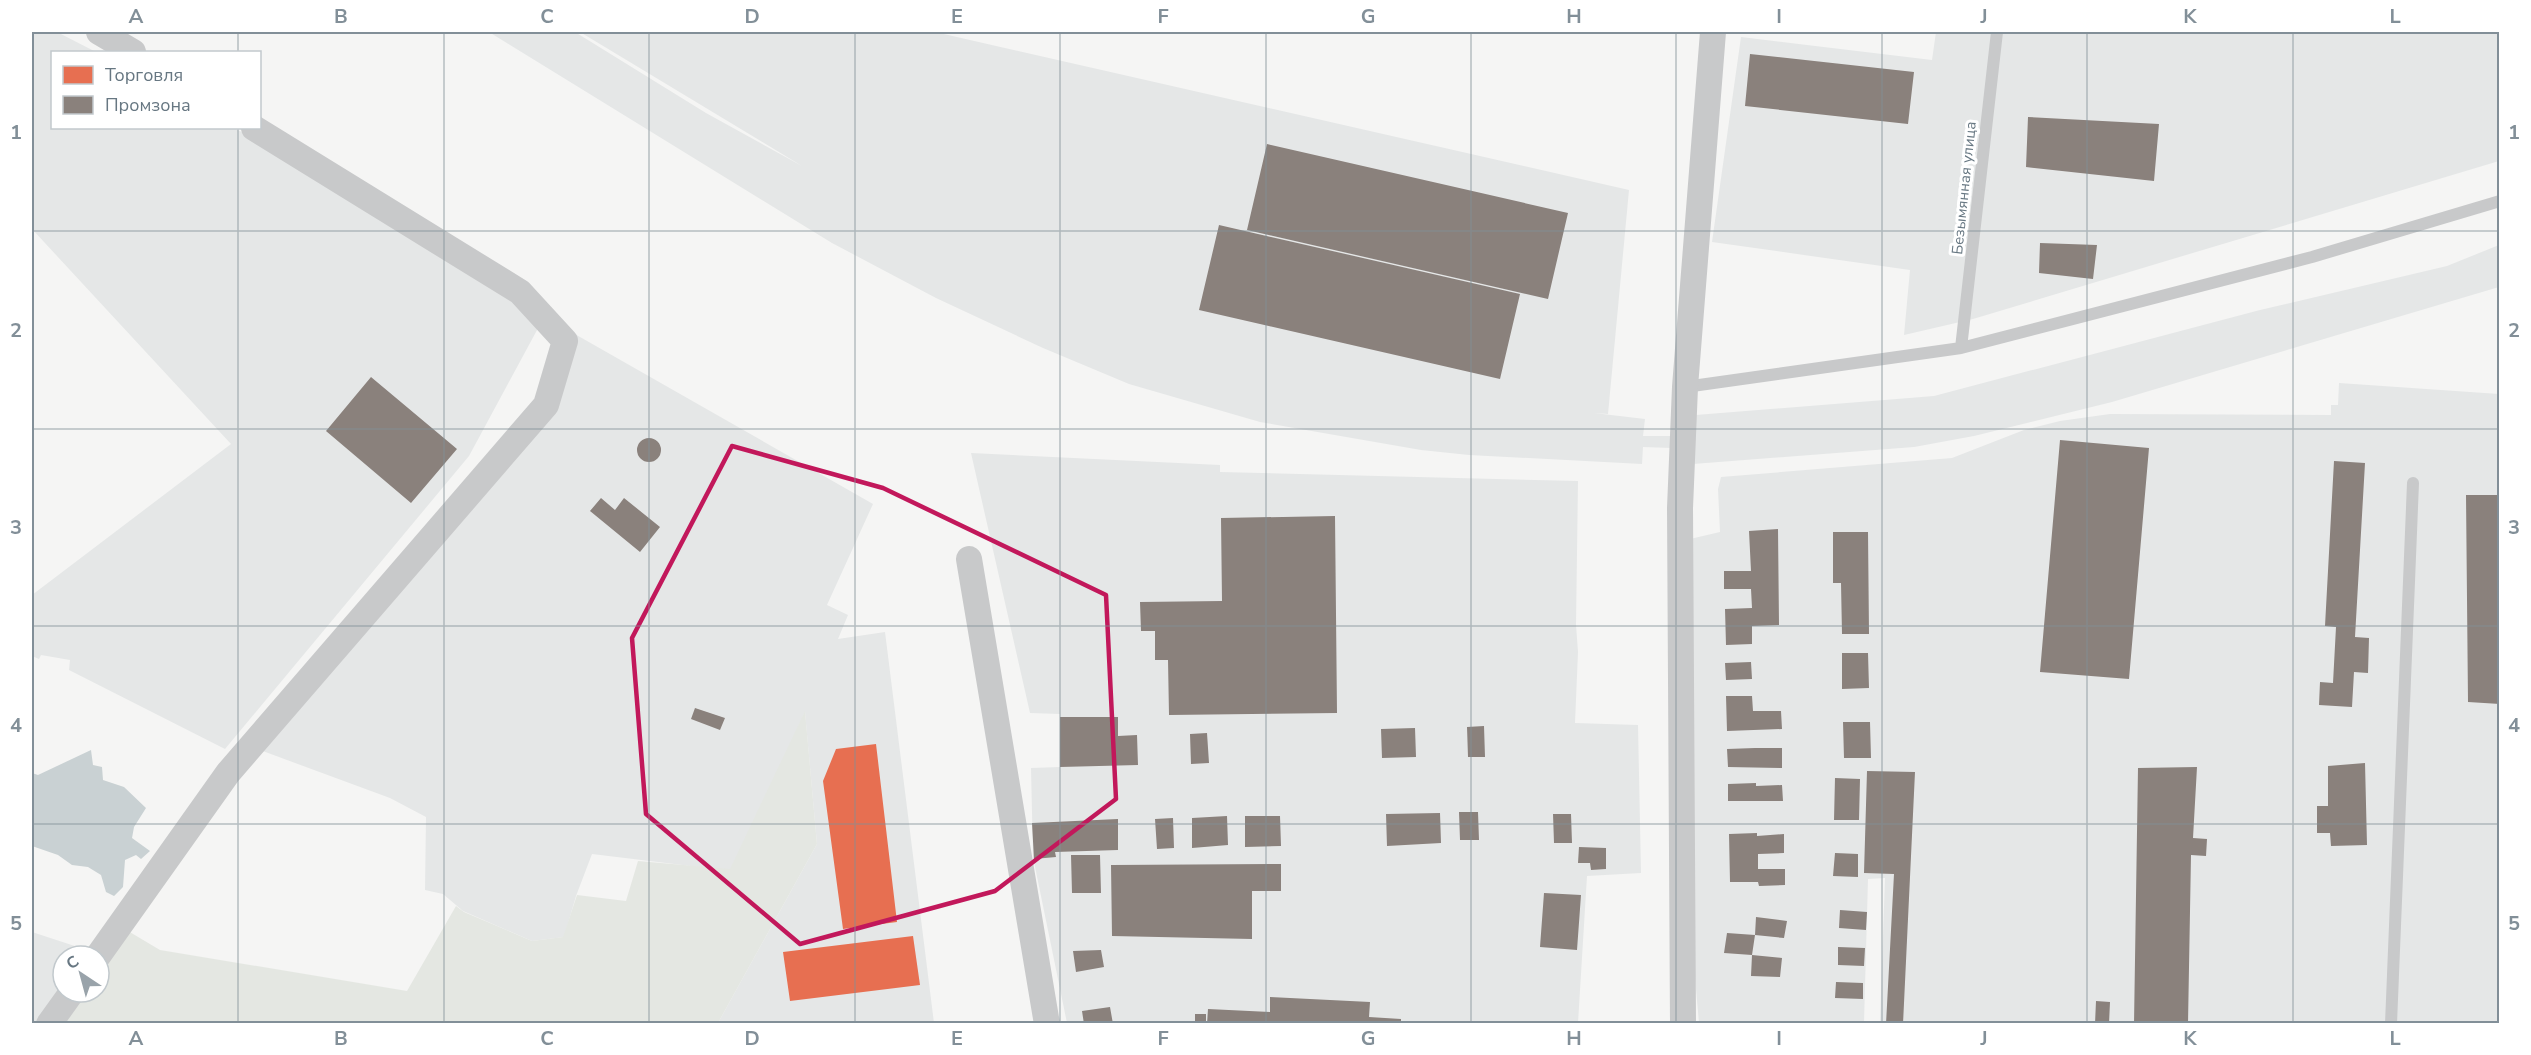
<svg xmlns="http://www.w3.org/2000/svg" width="2531" height="1055" viewBox="0 0 2531 1055" font-family="'Nunito Sans',sans-serif">
<style>
.built{fill:#e5e7e7}
.green{fill:#e4e7e2}
.water{fill:#c9d1d3}
.shops{fill:#e76f51}
.industry{fill:#8a817c}
.lines{fill:none;stroke-linecap:round;stroke-linejoin:round}
.lane{stroke:#c8c9ca;stroke-width:12}
.street{stroke:#c8c9ca;stroke-width:26}
.marked{fill:none;stroke:#c2185b;stroke-width:4.5;stroke-linejoin:round}
.grid{fill:none;stroke:#828f98;stroke-width:1.5;stroke-opacity:0.55}
.labels{text-anchor:middle;stroke-width:6;stroke-linejoin:round;paint-order:stroke}
.street-label{font-size:15px;fill:#677782;stroke:#fff}
.neatline{fill:none;stroke:#828f98;stroke-width:2}
.grid-label{font-size:20px;text-anchor:middle;font-weight:bold;fill:#828f98}
</style>
<rect width="100%" height="100%" fill="#f5f5f4"/>
<!-- built -->
<path class="built" d="M 32,32 L 57,32 L 96,52 L 52,52 L 52,128 L 234,128 L 323,176 L 543,319 L 469,456 L 225,749 L 69,670 L 70,660 L 41,655 L 39,659 L 32,656 L 32,595 L 231,444 L 32,229 Z
M 489,32 L 575,32 L 706,113 L 802,166 L 580,32 L 935,32 L 1629,190 L 1608,414 L 1594,413 L 1645,419 L 1643,436 L 1671,436 L 1696,415 L 1934,396 L 2260,310 L 2447,266 L 2499,245 L 2499,287 L 2112,402 L 1974,436 L 1914,447 L 1693,464 L 1671,448 L 1643,447 L 1642,464 L 1469,455 L 1421,450 L 1260,422 L 1129,384 L 1043,348 L 936,298 L 832,243 Z
M 1936,32 L 2499,32 L 2499,161 L 1973,319 L 1904,335 L 1910,270 L 1712,242 L 1741,37 L 1932,60 Z
M 566,329 L 873,504 L 827,605 L 848,615 L 838,639 L 885,632 L 934,1023 L 718,1023 L 817,844 L 805,712 L 732,871 L 592,854 L 576,896 L 564,937 L 532,941 L 463,911 L 443,894 L 425,890 L 426,817 L 390,798 L 249,746 L 526,419 Z
M 2339,383 L 2499,394 L 2499,1023 L 1880,1023 L 1885,878 L 1868,879 L 1864,1023 L 1699,1023 L 1694,966 L 1690,539 L 1720,532 L 1718,489 L 1721,477 L 1952,458 L 2024,430 L 2060,421 L 2110,414 L 2331,415 L 2331,405 L 2338,405 Z
M 971,453 L 1220,465 L 1220,472 L 1578,481 L 1576,625 L 1578,652 L 1575,723 L 1638,725 L 1641,873 L 1587,876 L 1578,1023 L 1067,1023 L 1033,857 L 1031,768 L 1060,767 L 1060,714 L 1030,713 Z
M 32,932 L 90,951 L 87,956 L 63,956 L 63,992 L 42,1023 L 32,1024 Z"/>
<!-- green -->
<path class="green" d="M 805,711 L 817,844 L 718,1023 L 60,1024 L 81,992 L 99,992 L 99,966 L 128,931 L 160,950 L 407,991 L 456,906 L 464,912 L 532,941 L 563,937 L 577,895 L 626,901 L 638,861 L 730,869 Z"/>
<!-- water -->
<path class="water" d="M 91,750 L 93,765 L 102,767 L 103,780 L 124,787 L 146,808 L 134,827 L 132,838 L 150,851 L 141,859 L 136,855 L 125,860 L 123,887 L 114,896 L 106,892 L 101,875 L 88,867 L 72,865 L 58,855 L 32,846 L 32,773 L 38,775 Z"/>
<!-- shops -->
<path class="shops" d="M 876,744 L 897,922 L 843,929 L 823,781 L 836,749 Z
M 913,936 L 920,985 L 790,1001 L 783,952 Z"/>
<!-- industry -->
<path class="industry" d="M 1750,54 L 1914,72 L 1908,124 L 1745,106 Z
M 2028,117 L 2159,124 L 2154,181 L 2026,167 Z
M 1267,144 L 1568,213 L 1548,299 L 1247,230 Z
M 1219,225 L 1520,294 L 1500,379 L 1199,310 Z
M 2040,243 L 2097,245 L 2093,279 L 2039,273 Z
M 371,377 L 457,449 L 411,503 L 326,431 Z
M637 450a12 12 0 1 1 24 0a12 12 0 1 1-24 0Z
M 2060,440 L 2149,448 L 2129,679 L 2040,672 Z
M 2334,461 L 2365,463 L 2355,637 L 2369,638 L 2368,673 L 2354,672 L 2352,707 L 2319,705 L 2320,682 L 2333,683 L 2336,627 L 2325,626 Z
M 2466,495 L 2500,495 L 2500,704 L 2468,702 Z
M 601,498 L 615,510 L 624,498 L 660,527 L 640,552 L 590,511 Z
M 1335,516 L 1337,713 L 1169,715 L 1168,660 L 1155,660 L 1155,631 L 1141,631 L 1140,602 L 1222,601 L 1221,518 Z
M 1778,529 L 1779,625 L 1752,626 L 1752,644 L 1726,645 L 1725,609 L 1752,608 L 1751,589 L 1724,589 L 1724,571 L 1751,571 L 1749,531 Z
M 1833,532 L 1868,532 L 1869,634 L 1842,634 L 1841,583 L 1833,583 Z
M 1842,653 L 1868,653 L 1869,688 L 1842,689 Z
M 1751,662 L 1752,679 L 1726,680 L 1725,663 Z
M 1726,696 L 1752,696 L 1753,711 L 1781,711 L 1782,729 L 1727,731 Z
M 695,708 L 725,718 L 720,730 L 691,719 Z
M 1060,717 L 1118,717 L 1118,736 L 1137,735 L 1138,765 L 1060,767 Z
M 1843,722 L 1870,722 L 1871,758 L 1844,758 Z
M 1484,726 L 1485,757 L 1468,757 L 1467,727 Z
M 1415,728 L 1416,757 L 1382,758 L 1381,729 Z
M 1207,733 L 1209,763 L 1191,764 L 1190,734 Z
M 1755,748 L 1782,748 L 1782,768 L 1728,767 L 1727,749 Z
M 2365,763 L 2367,845 L 2331,846 L 2330,833 L 2317,833 L 2317,806 L 2328,806 L 2328,766 Z
M 2197,767 L 2193,838 L 2207,839 L 2206,856 L 2191,855 L 2188,1024 L 2134,1024 L 2138,768 Z
M 1867,771 L 1915,772 L 1903,1024 L 1886,1024 L 1894,874 L 1864,873 Z
M 1835,778 L 1860,779 L 1859,820 L 1834,820 Z
M 1756,783 L 1756,786 L 1782,785 L 1783,801 L 1728,801 L 1728,784 Z
M 1459,812 L 1478,812 L 1479,840 L 1460,840 Z
M 1440,813 L 1441,843 L 1387,846 L 1386,814 Z
M 1553,814 L 1571,814 L 1572,843 L 1554,843 Z
M 1227,816 L 1228,845 L 1192,848 L 1192,818 Z
M 1245,816 L 1280,816 L 1281,846 L 1245,847 Z
M 1173,818 L 1174,848 L 1157,849 L 1155,819 Z
M 1118,819 L 1118,850 L 1055,852 L 1056,857 L 1034,859 L 1032,823 Z
M 1757,833 L 1757,836 L 1784,834 L 1784,853 L 1758,854 L 1758,869 L 1785,869 L 1785,885 L 1759,886 L 1758,882 L 1730,882 L 1729,834 Z
M 1579,847 L 1606,848 L 1606,869 L 1591,870 L 1590,863 L 1578,863 Z
M 1835,853 L 1858,854 L 1858,877 L 1833,876 Z
M 1071,855 L 1100,855 L 1101,893 L 1072,893 Z
M 1281,864 L 1281,891 L 1252,891 L 1252,939 L 1112,936 L 1111,865 Z
M 1544,893 L 1581,895 L 1577,950 L 1540,947 Z
M 1840,910 L 1867,912 L 1866,930 L 1839,928 Z
M 1756,917 L 1787,921 L 1784,938 L 1755,935 L 1752,955 L 1724,953 L 1727,933 L 1755,935 Z
M 1838,947 L 1865,948 L 1864,966 L 1838,965 Z
M 1101,950 L 1104,967 L 1076,972 L 1073,951 Z
M 1752,955 L 1782,958 L 1780,977 L 1751,976 Z
M 1836,982 L 1863,983 L 1863,999 L 1835,998 Z
M 1270,997 L 1370,1002 L 1369,1017 L 1401,1019 L 1401,1024 L 1207,1024 L 1208,1009 L 1270,1012 Z
M 2096,1001 L 2110,1002 L 2109,1024 L 2095,1024 Z
M 1110,1007 L 1113,1024 L 1084,1024 L 1082,1011 Z
M 1195,1014 L 1206,1014 L 1206,1024 L 1195,1024 Z"/>
<g class="lines">
<!-- lane -->
<path class="lane" d="M 1961,348 L 1997,32
M 1685,387 L 1961,348 L 2312,257 L 2500,201
M 2391,1024 L 2413,483"/>
<!-- street -->
<path class="street" d="M 99,32 L 133,52
M 969,559 L 1047,1024
M 98,956 L 228,773 L 546,405 L 565,341 L 520,292 L 254,128
M 49,1024 L 72,992
M 1683,1024 L 1680,508 L 1685,387 L 1713,32"/>
</g>
<!-- marked area -->
<path class="marked" d="M 732,446 L 883,488 L 1106,595 L 1116,799 L 995,891 L 800,944 L 646,814 L 632,638 Z"/>
<!-- grid -->
<path class="grid" d="M 238,32 L 238,52M 444,32 L 444,1024M 649,32 L 649,1024M 855,32 L 855,1024M 1060,32 L 1060,1024M 1266,32 L 1266,1024M 1471,32 L 1471,1024M 1676,32 L 1676,1024M 1882,32 L 1882,1024M 2087,32 L 2087,1024M 2293,32 L 2293,1024M 238,128 L 238,1024M 32,231 L 2500,231M 32,429 L 2500,429M 32,626 L 2500,626M 32,824 L 2500,824"/>
<g class="labels">
<!-- street labels -->
<g class="street-label">
<text transform="translate(1964 188) rotate(-84)" y="5">Безымянная улица</text>
</g>
</g>
<!-- border -->
<rect width="2531" height="1055" fill="none" stroke="#ffffff" stroke-width="66"/>
<!-- legend -->
<rect x="51" y="51" width="210" height="78" fill="#ffffff" stroke="#c2c9cd" stroke-width="1.5"/>
<rect x="63" y="66" width="30" height="18" fill="#e76f51" stroke="#c2c9cd" stroke-width="1.5"/>
<text x="105" y="81" font-size="18" fill="#677782">Торговля</text>
<rect x="63" y="96" width="30" height="18" fill="#8a817c" stroke="#c2c9cd" stroke-width="1.5"/>
<text x="105" y="111" font-size="18" fill="#677782">Промзона</text>
<!-- north arrow -->
<g transform="translate(81 974) rotate(324)"><circle r="28" fill="#ffffff" stroke="#c2c9cd" stroke-width="1.5"/>
<path d="M0-4.5L10 22L0 15L-10 22Z" fill="#99a3aa"/>
<text y="-9" font-size="16" font-weight="bold" text-anchor="middle" fill="#677782">С</text>
</g>
<rect x="33" y="33" width="2465" height="989" class="neatline"/>
<g class="grid-label">
<text x="136" y="23">A</text>
<text x="341" y="23">B</text>
<text x="547" y="23">C</text>
<text x="752" y="23">D</text>
<text x="957" y="23">E</text>
<text x="1163" y="23">F</text>
<text x="1368" y="23">G</text>
<text x="1574" y="23">H</text>
<text x="1779" y="23">I</text>
<text x="1984" y="23">J</text>
<text x="2190" y="23">K</text>
<text x="2395" y="23">L</text>
<text x="16" y="139">1</text>
<text x="2514" y="139">1</text>
<text x="16" y="337">2</text>
<text x="2514" y="337">2</text>
<text x="16" y="534">3</text>
<text x="2514" y="534">3</text>
<text x="16" y="732">4</text>
<text x="2514" y="732">4</text>
<text x="16" y="930">5</text>
<text x="2514" y="930">5</text>
<text x="136" y="1045">A</text>
<text x="341" y="1045">B</text>
<text x="547" y="1045">C</text>
<text x="752" y="1045">D</text>
<text x="957" y="1045">E</text>
<text x="1163" y="1045">F</text>
<text x="1368" y="1045">G</text>
<text x="1574" y="1045">H</text>
<text x="1779" y="1045">I</text>
<text x="1984" y="1045">J</text>
<text x="2190" y="1045">K</text>
<text x="2395" y="1045">L</text>
</g>
</svg>
